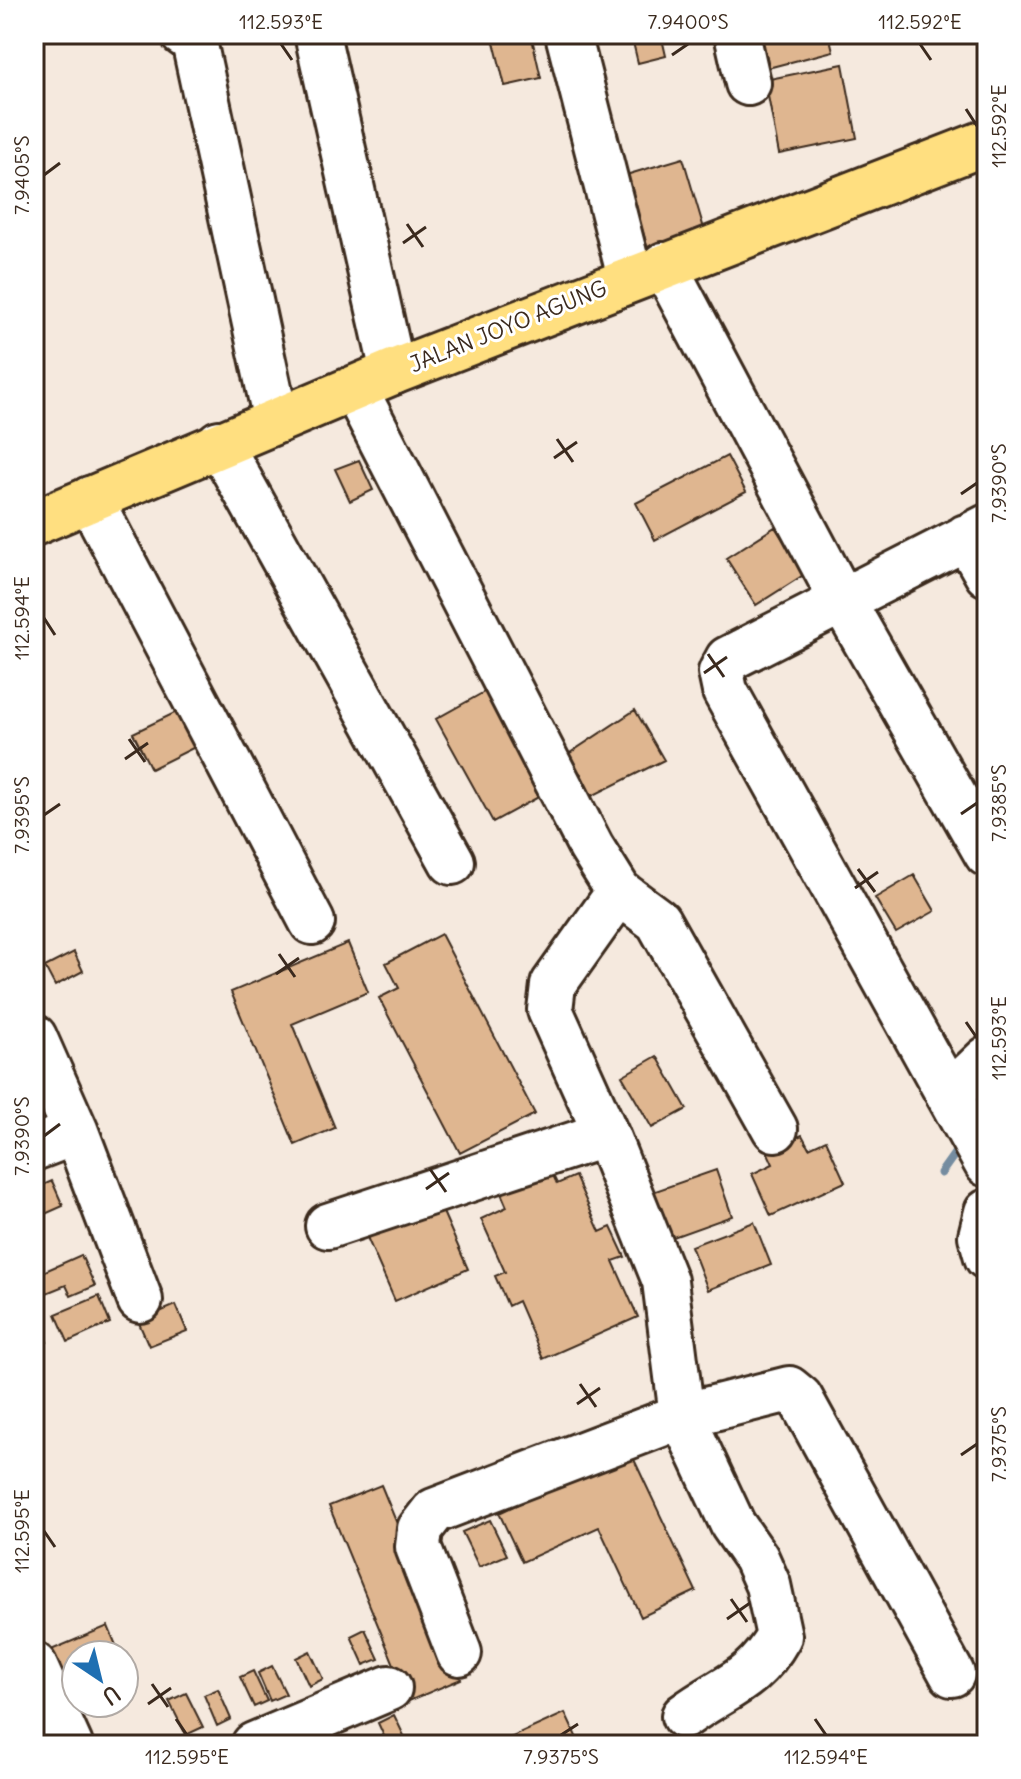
<svg xmlns="http://www.w3.org/2000/svg" width="1021" height="1779" viewBox="0 0 1021 1779" font-family="Delius,sans-serif">
<style>
.lines{fill:none;stroke-linecap:round;stroke-linejoin:round}
.stream{stroke:#748ca0;stroke-width:9}
.building{fill:#dfb690;stroke:#3b2a1e;stroke-width:2}
.minor-casing{stroke:#3b2a1e;stroke-width:50}
.major-casing{stroke:#3b2a1e;stroke-width:50}
.minor{stroke:#fff;stroke-width:44}
.major{stroke:#ffdf80;stroke-width:44}
.ticks{fill:none;stroke:#3b2a1e;stroke-width:3}
.labels{text-anchor:middle;stroke-width:6;stroke-linejoin:round;paint-order:stroke}
.street-label{font-size:22px;fill:#3b2a1e;stroke:#fff}
.neatline{fill:none;stroke:#3b2a1e;stroke-width:3}
.ticks-label{font-size:20px;text-anchor:middle;fill:#3b2a1e}
</style>
<rect width="100%" height="100%" fill="#f5e9de"/>
<filter id="ink" filterUnits="userSpaceOnUse"><feTurbulence type="fractalNoise" baseFrequency=".0125" numOctaves="2"/><feDisplacementMap in="SourceGraphic" scale="16" xChannelSelector="R" yChannelSelector="G"/><feConvolveMatrix kernelMatrix="1 2 1 2 8 2 1 2 1" color-interpolation-filters="sRGB"/></filter>
<g filter="url(#ink)">
<g class="lines">
<!-- stream -->
<path class="stream" d="M 941,1173 L 961,1145"/>
</g>
<!-- building -->
<path class="building" d="M 492,34 L 531,34 L 541,78 L 505,86 Z
M 631,34 L 661,34 L 666,56 L 638,63 Z
M 829,34 L 833,51 L 764,69 L 756,35 Z
M 843,64 L 857,138 L 779,154 L 765,80 Z
M 683,158 L 705,232 L 648,249 L 626,175 Z
M 727,456 L 746,492 L 655,540 L 636,503 Z
M 359,460 L 373,490 L 350,501 L 335,469 Z
M 775,527 L 805,574 L 756,605 L 726,558 Z
M 486,691 L 544,794 L 493,822 L 436,719 Z
M 191,705 L 209,740 L 151,769 L 133,733 Z
M 635,710 L 664,760 L 592,796 L 581,774 L 564,757 Z
M 914,875 L 935,911 L 896,933 L 875,898 Z
M 441,934 L 535,1114 L 460,1153 L 379,998 L 399,988 L 386,963 Z
M 348,943 L 368,992 L 292,1024 L 335,1128 L 295,1145 L 231,992 Z
M 74,952 L 83,971 L 55,986 L 45,967 Z
M 657,1056 L 687,1109 L 652,1128 L 622,1076 Z
M 802,1135 L 809,1148 L 826,1140 L 845,1182 L 771,1216 L 752,1174 L 773,1164 L 767,1151 Z
M 548,1164 L 557,1184 L 575,1176 L 600,1232 L 611,1227 L 625,1257 L 613,1261 L 638,1317 L 543,1359 L 518,1301 L 508,1306 L 495,1276 L 505,1272 L 481,1219 L 507,1207 L 498,1186 Z
M 716,1170 L 732,1216 L 651,1245 L 635,1198 Z
M 52,1181 L 63,1206 L 36,1218 L 34,1189 Z
M 439,1203 L 468,1269 L 395,1301 L 366,1235 Z
M 754,1222 L 771,1265 L 708,1290 L 691,1246 Z
M 81,1255 L 95,1286 L 71,1296 L 66,1285 L 34,1298 L 34,1276 Z
M 99,1296 L 110,1323 L 68,1342 L 56,1314 Z
M 176,1305 L 187,1331 L 149,1346 L 138,1321 Z
M 34,1312 L 47,1342 L 34,1347 Z
M 630,1451 L 696,1591 L 641,1617 L 599,1527 L 522,1562 L 499,1513 Z
M 381,1485 L 461,1679 L 409,1701 L 329,1506 Z
M 490,1520 L 507,1555 L 479,1567 L 462,1532 Z
M 108,1626 L 120,1655 L 76,1655 L 76,1703 L 100,1703 L 78,1713 L 51,1650 Z
M 365,1629 L 379,1659 L 364,1665 L 351,1636 Z
M 310,1651 L 323,1679 L 309,1686 L 296,1658 Z
M 272,1666 L 286,1694 L 270,1701 L 258,1673 Z
M 253,1671 L 267,1701 L 254,1707 L 240,1677 Z
M 218,1689 L 231,1719 L 217,1726 L 204,1695 Z
M 186,1693 L 203,1727 L 186,1735 L 169,1701 Z
M 565,1713 L 580,1745 L 495,1745 Z
M 394,1715 L 408,1744 L 406,1745 L 388,1745 L 378,1723 Z"/>
<g class="lines">
<defs>
<path id="minor" d="M 183,34 L 194,41 L 276,421
M 317,34 L 393,372
M 568,34 L 630,277
M 737,34 L 748,83
M 664,265 L 842,600 L 987,854
M 355,389 L 591,847 L 619,892 L 658,921 L 775,1129
M 219,443 L 452,862
M 90,499 L 312,922
M 987,527 L 728,659 L 721,672 L 725,691 L 987,1164
M 966,537 L 987,574
M 619,892 L 553,985 L 550,1010 L 606,1134 L 665,1281 L 682,1416 L 733,1525 L 756,1558 L 768,1585 L 779,1636 C 752,1684 724,1686 684,1716
M 34,1037 L 76,1132
M 950,1094 L 987,1059
M 34,1148 L 76,1132 L 140,1300
M 987,1212 L 981,1236 L 987,1257
M 328,1226 L 606,1134
M 459,1653 L 418,1547 L 420,1529 L 434,1511 L 682,1416 L 789,1389 L 800,1398 L 952,1674
M 34,1665 L 70,1745
M 254,1745 L 389,1688"/>
<path id="major" d="M 34,523 L 393,372 L 987,142"/>
</defs>
<!-- minor casing -->
<use href="#minor" class="minor-casing"/>
<!-- major casing -->
<use href="#major" class="major-casing"/>
<!-- minor -->
<use href="#minor" class="minor"/>
<!-- major -->
<use href="#major" class="major"/>
</g>
</g>
<!-- ticks -->
<path class="ticks" d="M 281,44 L 292,60M 920,44 L 931,60M 672,55 L 688,44M 966,109 L 977,126M 44,175 L 60,163M 407,224 L 423,247M 403,243 L 426,227M 557,439 L 573,462M 554,458 L 577,442M 961,494 L 977,483M 44,618 L 55,635M 708,654 L 724,677M 704,673 L 727,657M 129,739 L 145,762M 125,759 L 148,743M 961,814 L 977,803M 44,815 L 60,804M 858,869 L 875,892M 855,888 L 878,872M 279,954 L 295,977M 276,974 L 299,958M 966,1022 L 977,1038M 44,1136 L 60,1124M 430,1169 L 446,1192M 426,1189 L 449,1173M 580,1384 L 596,1407M 577,1404 L 600,1388M 961,1455 L 977,1444M 44,1531 L 55,1547M 731,1599 L 747,1622M 727,1619 L 750,1603M 152,1684 L 168,1707M 148,1704 L 171,1688M 176,1719 L 187,1735M 815,1719 L 826,1735M 561,1735 L 578,1724"/>
<g class="labels">
<!-- street labels -->
<g class="street-label">
<text transform="translate(508 326) rotate(-22)" y="8">JALAN JOYO AGUNG</text>
</g>
</g>
<!-- margin -->
<rect width="1021" height="1779" fill="none" stroke="#fff" stroke-width="88"/>
<!-- north arrow -->
<g transform="translate(100 1679) rotate(145)"><circle r="38" fill="#ffffff" stroke="#b1aaa5" stroke-width="2"/>
<path d="M0-6L14 30L0 20L-14 30Z" fill="#1f6fb2"/>
<text y="-12" font-size="22" font-weight="bold" text-anchor="middle" fill="#3b2a1e">U</text>
</g>
<rect x="44" y="44" width="933" height="1691" class="neatline"/>
<g class="ticks-label">
<text x="281" y="29">112.593°E</text>
<text x="688" y="29">7.9400°S</text>
<text x="920" y="29">112.592°E</text>
<text transform="translate(999 126) rotate(-90)" y="7">112.592°E</text>
<text transform="translate(22 175) rotate(-90)" y="7">7.9405°S</text>
<text transform="translate(999 483) rotate(-90)" y="7">7.9390°S</text>
<text transform="translate(22 618) rotate(-90)" y="7">112.594°E</text>
<text transform="translate(999 803) rotate(-90)" y="7">7.9385°S</text>
<text transform="translate(22 815) rotate(-90)" y="7">7.9395°S</text>
<text transform="translate(999 1038) rotate(-90)" y="7">112.593°E</text>
<text transform="translate(22 1136) rotate(-90)" y="7">7.9390°S</text>
<text transform="translate(999 1444) rotate(-90)" y="7">7.9375°S</text>
<text transform="translate(22 1531) rotate(-90)" y="7">112.595°E</text>
<text x="187" y="1764">112.595°E</text>
<text x="561" y="1764">7.9375°S</text>
<text x="826" y="1764">112.594°E</text>
</g>
</svg>
